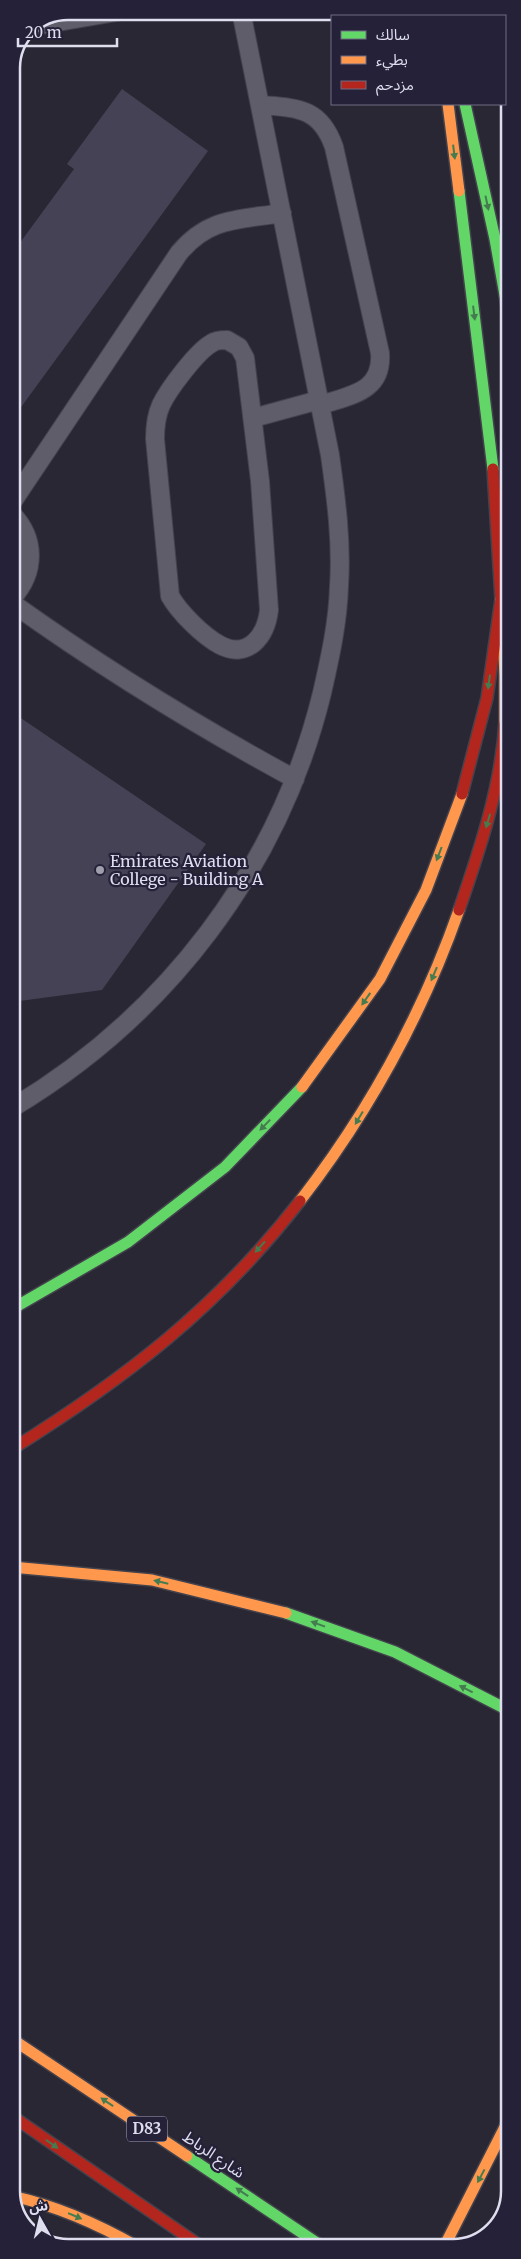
<svg xmlns="http://www.w3.org/2000/svg" width="521" height="2259" viewBox="0 0 521 2259" font-family="Merriweather,'Noto Sans Arabic',serif">
<style>
.building{fill:#464256}
.lines{fill:none;stroke-linecap:round;stroke-linejoin:round}
.lane-casing{stroke:#43424d;stroke-width:20}
.fast-casing{stroke:#43424d;stroke-width:14}
.slow-casing{stroke:#43424d;stroke-width:14}
.jam-casing{stroke:#43424d;stroke-width:14}
.lane{stroke:#5e5d69;stroke-width:18}
.fast{stroke:#63d668;stroke-width:11}
.slow{stroke:#ff974d;stroke-width:11}
.jam{stroke:#b3261e;stroke-width:11}
.oneway{fill:#447c50}
.poi-dot{fill:#9f9ead;stroke:#242139;stroke-width:2}
.labels{text-anchor:middle;stroke-width:4.5;stroke-linejoin:round;paint-order:stroke}
.shield{fill:#242139;stroke:#a7a5b8;stroke-width:1}
.shield-label{font-size:15px;font-weight:bold;fill:#dfdeef}
.poi-label{font-size:16px;fill:#dfdeef;stroke:#242139;text-anchor:start}
.street-label{font-size:16px;fill:#dfdeef;stroke:#242139}
.rim{fill:none;stroke:#dfdeef;stroke-width:2.5}
</style>
<rect width="100%" height="100%" fill="#282733"/>
<!-- building -->
<path class="building" d="M 122,89 L 208,151 L 19,410 L 11,404 L 11,255 L 74,169 L 67,164 Z
M 12,712 L 206,844 L 102,990 L 12,1002 Z"/>
<g class="lines">
<defs>
<path id="lane" d="M 29,27 L 122,11
M 260,105 C 297,108 320,107 334,147 L 380,353 C 383,392 350,395 321,405
M 227,340 L 239,347 L 245,358 L 260,481 L 269,610 C 266,636 248,660 220,645 C 203,636 179,612 170,596 L 155,439 C 155,428 156,416 161,405 C 168,390 197,351 212,343 C 216,340 222,340 227,340 Z
M 253,418 L 319,400
M 11,504 L 179,253 C 209,217 239,220 282,213
M 11,513 C 36,538 36,572 12,598
M 12,603 C 103,668 197,726 295,779
M 12,1108 C 166,1016 279,869 322,693 C 330,658 338,622 339,586 C 342,542 336,498 330,455 L 241,11"/>
<path id="fast" d="M 441,12 L 443,16
M 465,104 L 495,239 L 509,318
M 459,191 L 493,469
M 12,1309 L 128,1242 L 225,1167 L 302,1087
M 286,1613 L 395,1652 L 510,1711
M 187,2156 L 323,2247"/>
<path id="slow" d="M 448,104 L 459,191
M 501,599 L 505,676 L 505,722
M 302,1087 L 380,979 L 426,890 L 462,794
M 300,1201 C 368,1113 422,1015 459,910
M 12,1567 L 152,1580 L 286,1613
M 12,2039 L 187,2156
M 12,2196 C 57,2206 98,2224 138,2247
M 444,2247 L 510,2117"/>
<path id="jam" d="M 462,794 L 487,698 L 501,599 L 493,469
M 459,910 C 480,849 501,787 505,722
M 12,1449 C 126,1378 217,1308 300,1201
M 12,2116 L 202,2247"/>
</defs>
<!-- lane casing -->
<use href="#lane" class="lane-casing"/>
<!-- fast casing -->
<use href="#fast" class="fast-casing"/>
<!-- slow casing -->
<use href="#slow" class="slow-casing"/>
<!-- jam casing -->
<use href="#jam" class="jam-casing"/>
<!-- lane -->
<use href="#lane" class="lane"/>
<!-- fast -->
<use href="#fast" class="fast"/>
<!-- slow -->
<use href="#slow" class="slow"/>
<!-- jam -->
<use href="#jam" class="jam"/>
</g>
<!-- one-way arrows -->
<defs><path id="oneway-solid" d="M-6-.8H1V-3.2L6.5 0L1 3.2V.8H-6Z" transform="scale(1.25)"/></defs>
<g class="oneway">
<use href="#oneway-solid" transform="translate(454 152) rotate(83)"/>
<use href="#oneway-solid" transform="translate(487 203) rotate(78)"/>
<use href="#oneway-solid" transform="translate(474 313) rotate(83)"/>
<use href="#oneway-solid" transform="translate(489 682) rotate(98)"/>
<use href="#oneway-solid" transform="translate(488 821) rotate(107)"/>
<use href="#oneway-solid" transform="translate(439 854) rotate(111)"/>
<use href="#oneway-solid" transform="translate(434 974) rotate(113)"/>
<use href="#oneway-solid" transform="translate(366 999) rotate(125)"/>
<use href="#oneway-solid" transform="translate(359 1118) rotate(121)"/>
<use href="#oneway-solid" transform="translate(265 1125) rotate(134)"/>
<use href="#oneway-solid" transform="translate(260 1247) rotate(132)"/>
<use href="#oneway-solid" transform="translate(161 1582) rotate(-167)"/>
<use href="#oneway-solid" transform="translate(318 1624) rotate(-160)"/>
<use href="#oneway-solid" transform="translate(466 1689) rotate(-153)"/>
<use href="#oneway-solid" transform="translate(107 2102) rotate(-146)"/>
<use href="#oneway-solid" transform="translate(52 2144) rotate(35)"/>
<use href="#oneway-solid" transform="translate(481 2176) rotate(118)"/>
<use href="#oneway-solid" transform="translate(242 2192) rotate(-146)"/>
<use href="#oneway-solid" transform="translate(75 2216) rotate(23)"/>
</g>
<!-- markers -->
<circle class="poi-dot" cx="100" cy="870" r="5"/>
<g class="labels">
<!-- shield labels -->
<rect class="shield" x="127" y="2116.5" width="40" height="25" rx="4"/>
<g class="shield-label">
<text x="147" y="2134">D83</text>
</g>
<!-- poi labels -->
<g class="poi-label">
<text x="110" y="867">Emirates Aviation<tspan x="110" dy="18">College - Building A</tspan></text>
</g>
<!-- street labels -->
<g class="street-label">
<text transform="translate(214 2154) rotate(34)" y="6">شارع الرباط</text>
</g>
</g>
<!-- crop -->
<path d="M0 0H521V2259H0ZM68 20H453A48 48 0 0 1 501 68V2191A48 48 0 0 1 453 2239H68A48 48 0 0 1 20 2191V68A48 48 0 0 1 68 20Z" fill="#242139" fill-rule="evenodd"/>
<path class="rim" d="M68 20H453A48 48 0 0 1 501 68V2191A48 48 0 0 1 453 2239H68A48 48 0 0 1 20 2191V68A48 48 0 0 1 68 20Z"/>
<!-- legend -->
<rect x="331" y="15" width="175" height="90" fill="#242139" stroke="#6f6d82"/>
<rect x="341" y="31" width="25" height="8" fill="#63d668" stroke="#6f6d82"/>
<text x="376" y="40" font-size="15" fill="#dfdeef">سالك</text>
<rect x="341" y="56" width="25" height="8" fill="#ff974d" stroke="#6f6d82"/>
<text x="376" y="65" font-size="15" fill="#dfdeef">بطيء</text>
<rect x="341" y="81" width="25" height="8" fill="#b3261e" stroke="#6f6d82"/>
<text x="376" y="90" font-size="15" fill="#dfdeef">مزدحم</text>
<!-- north arrow -->
<g transform="translate(40 2219) rotate(352)" stroke="#242139" stroke-width="4" paint-order="stroke">
<path d="M0-4L9 19L0 12L-9 19Z" fill="#dfdeef"/>
<text y="-8" font-size="14" font-weight="bold" text-anchor="middle" fill="#dfdeef">ش</text>
</g>
<!-- scale -->
<path d="M18 38v8h99v-8" fill="none" stroke="#dfdeef" stroke-width="2.5"/>
<text x="25" y="38" font-size="15" fill="#dfdeef" stroke="#242139" stroke-width="4" paint-order="stroke">20 m</text>
</svg>
